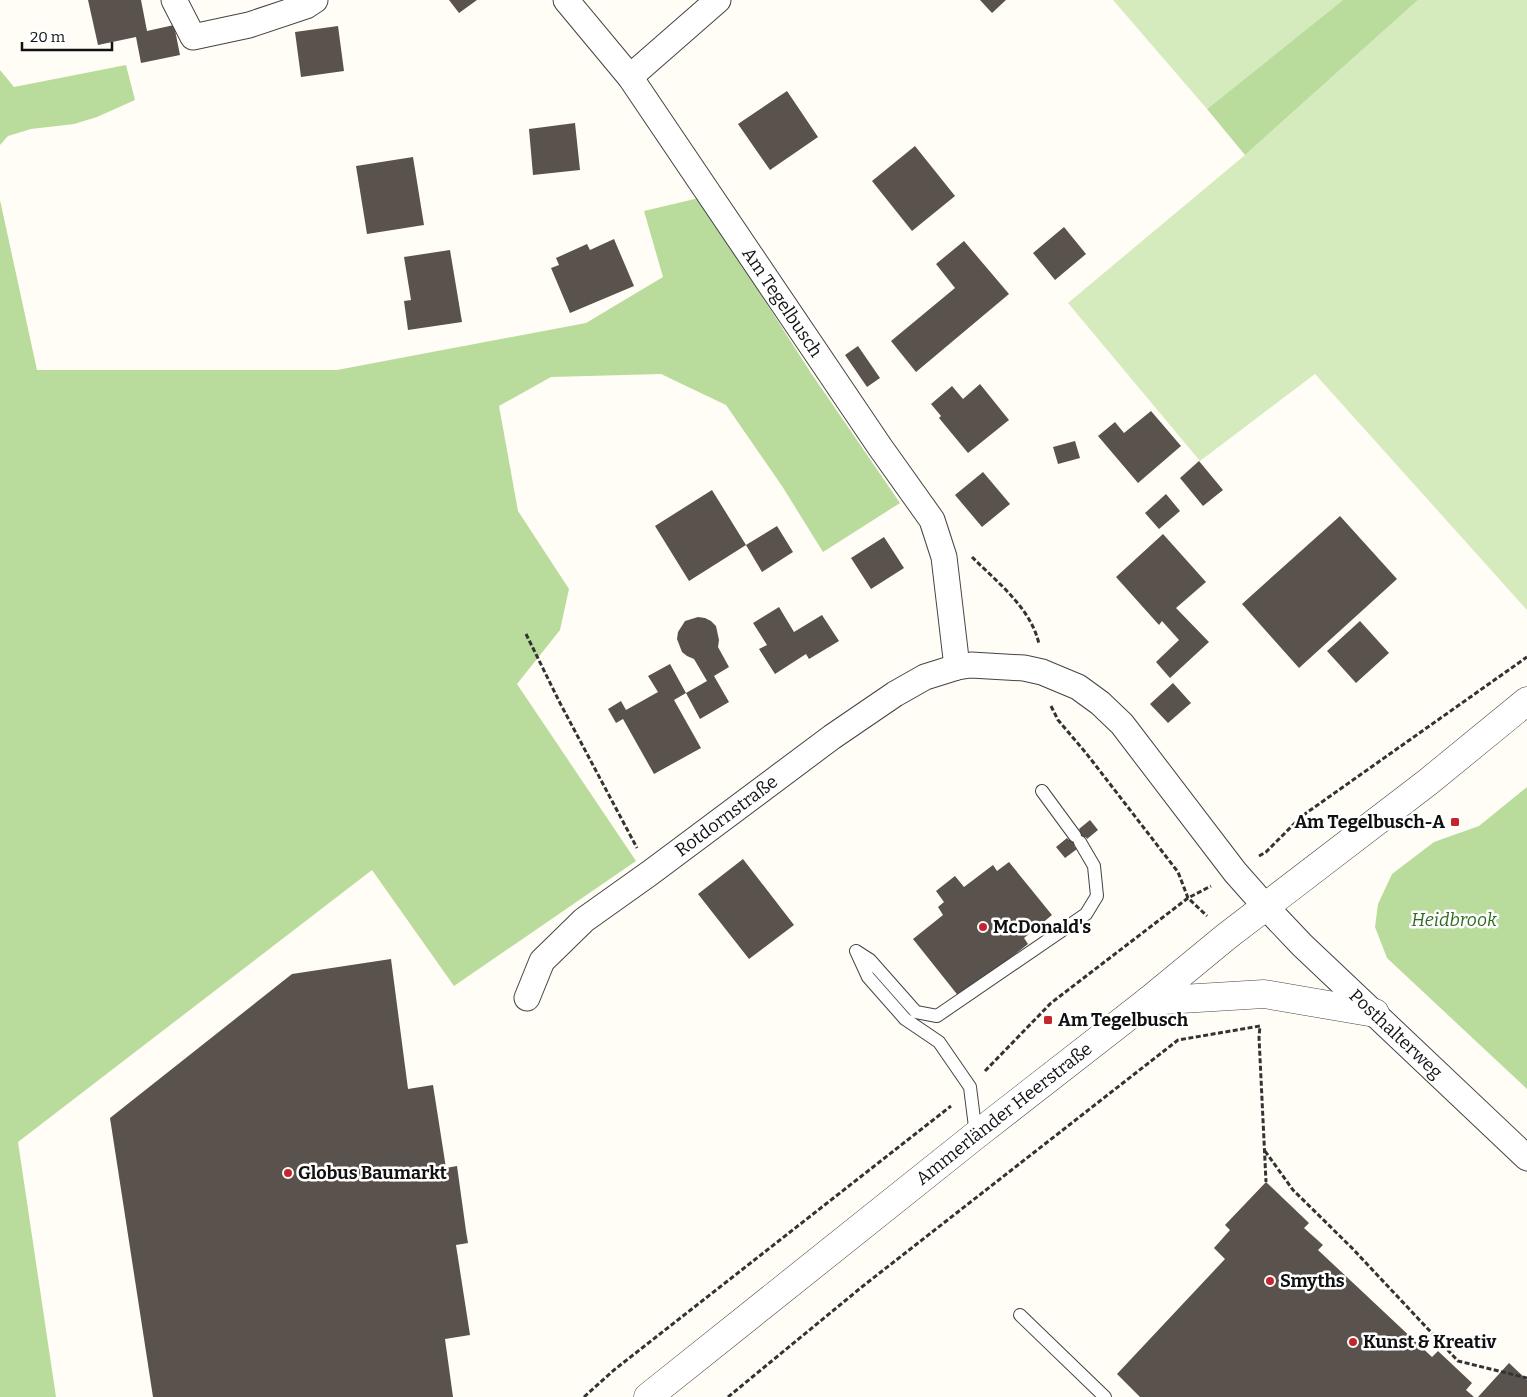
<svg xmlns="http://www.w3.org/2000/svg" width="1527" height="1397" viewBox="0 0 1527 1397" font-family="Bitter,serif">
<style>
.green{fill:#d5ebbd}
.forest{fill:#b9dc9c}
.building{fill:#5a524d}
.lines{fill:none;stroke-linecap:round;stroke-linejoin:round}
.service-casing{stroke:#444;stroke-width:14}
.minor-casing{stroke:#444;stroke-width:27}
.tertiary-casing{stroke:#444;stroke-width:29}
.path{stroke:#333;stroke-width:3;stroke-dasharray:5 2.5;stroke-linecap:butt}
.service{stroke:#fff;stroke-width:12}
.minor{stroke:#fff;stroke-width:25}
.tertiary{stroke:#fff;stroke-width:28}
.poi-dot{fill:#c4262e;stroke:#fff;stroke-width:2}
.labels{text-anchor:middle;stroke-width:5;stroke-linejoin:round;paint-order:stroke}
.street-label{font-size:18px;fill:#111;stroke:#fff}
.poi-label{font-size:18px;font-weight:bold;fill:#111;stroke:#fff;text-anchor:start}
.park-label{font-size:18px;font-style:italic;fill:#2f6b1f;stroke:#fff}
</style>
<rect width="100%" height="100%" fill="#fffdf5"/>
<!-- green -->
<path class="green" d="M 1113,0 L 1343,0 L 1207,109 Z
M 1418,0 L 1527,0 L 1527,610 L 1315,374 L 1200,461 L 1068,303 L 1245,155 Z"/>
<!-- forest -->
<path class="forest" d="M 1343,0 L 1418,0 L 1245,155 L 1207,109 Z
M 126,65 L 135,100 L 97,117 L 74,124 L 31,129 L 8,136 L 0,145 L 0,70 L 14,87 Z
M 699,198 L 811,373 L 900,503 L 823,552 L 782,486 L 726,405 L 661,374 L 551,377 L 499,406 L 518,511 L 569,589 L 560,630 L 517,684 L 636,861 L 454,986 L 372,870 L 18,1142 L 56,1397 L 0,1397 L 0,200 L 37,370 L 337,370 L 586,323 L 663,277 L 644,211 Z
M 1527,787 L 1527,1089 L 1387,958 L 1375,927 L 1378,904 L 1392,874 L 1434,842 L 1479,826 Z"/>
<!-- building -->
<path class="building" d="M 88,0 L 141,0 L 147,31 L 174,25 L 180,55 L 141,63 L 136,37 L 98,45 Z
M 449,0 L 477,0 L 459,13 Z
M 980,0 L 1006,0 L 992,13 Z
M 338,26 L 344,71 L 301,77 L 295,32 Z
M 787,91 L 818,137 L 770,170 L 738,124 Z
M 575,123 L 580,170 L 533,175 L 529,129 Z
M 915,146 L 955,196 L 912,231 L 872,181 Z
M 413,157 L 424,225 L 367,234 L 356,166 Z
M 1064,227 L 1086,254 L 1055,280 L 1033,253 Z
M 614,239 L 634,286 L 570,313 L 551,268 L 559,265 L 556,258 L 587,244 L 590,250 Z
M 964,241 L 1009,294 L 916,372 L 891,341 L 955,288 L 936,264 Z
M 450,250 L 462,322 L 408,330 L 404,301 L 411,300 L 404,257 Z
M 858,346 L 880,378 L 867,387 L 845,355 Z
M 980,384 L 1009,420 L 968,453 L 939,418 L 941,416 L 931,404 L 952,386 L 963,399 Z
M 1151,411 L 1181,446 L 1138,483 L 1098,436 L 1115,422 L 1124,433 Z
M 1075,441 L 1080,458 L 1058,464 L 1053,447 Z
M 1199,461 L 1223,490 L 1203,506 L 1180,478 Z
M 983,472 L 1010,504 L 982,527 L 955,495 Z
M 712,490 L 746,545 L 777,526 L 793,552 L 762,572 L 746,545 L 689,581 L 655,526 Z
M 1166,494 L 1180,511 L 1159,529 L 1145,513 Z
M 1340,516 L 1397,579 L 1299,668 L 1242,604 Z
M 1163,534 L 1206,582 L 1176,608 L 1209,642 L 1170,678 L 1156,662 L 1179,640 L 1162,621 L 1159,625 L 1116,577 Z
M 884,537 L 904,568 L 871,589 L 851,558 Z
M 779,607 L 794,632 L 822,615 L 839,641 L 809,659 L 806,654 L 775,674 L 759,649 L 767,645 L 753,623 Z
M 698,617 L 705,618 L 711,621 L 716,626 L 719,640 L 718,647 L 729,667 L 714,676 L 729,702 L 700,719 L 686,693 L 707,681 L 694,659 L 687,656 L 682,652 L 677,639 L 678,632 L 685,621 Z
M 1360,621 L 1389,653 L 1356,683 L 1327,651 Z
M 670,664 L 686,693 L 674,700 L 701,748 L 654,774 L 623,719 L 616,723 L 608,709 L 621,701 L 626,710 L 658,692 L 648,676 Z
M 1173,683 L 1191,703 L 1168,723 L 1150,704 Z
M 1090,820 L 1098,830 L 1087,839 L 1086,837 L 1074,846 L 1077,849 L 1065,858 L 1056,847 L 1067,838 L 1069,840 L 1080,831 L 1079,829 Z
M 743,859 L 794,925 L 749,959 L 698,894 Z
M 1009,862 L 1052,915 L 1024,938 L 1028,944 L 960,998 L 913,939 L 943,915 L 938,907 L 944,902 L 936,891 L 955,876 L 964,887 L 993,865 L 997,871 Z
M 391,959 L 408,1089 L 433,1085 L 446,1168 L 457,1166 L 466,1231 L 468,1243 L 456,1245 L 470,1335 L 445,1339 L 453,1397 L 153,1397 L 110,1118 L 292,974 Z
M 1266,1182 L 1309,1223 L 1304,1228 L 1323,1245 L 1318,1250 L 1432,1357 L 1438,1351 L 1472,1383 L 1466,1390 L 1474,1397 L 1140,1397 L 1117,1374 L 1225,1259 L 1214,1248 L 1230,1230 L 1225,1225 Z
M 1509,1363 L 1527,1380 L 1527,1397 L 1478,1397 Z"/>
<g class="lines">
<defs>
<path id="service" d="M 1042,791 L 1075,836
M 856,951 L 870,960 L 916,1012 L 937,1016 L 1086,914 L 1097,896 L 1094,866 L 1080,842
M 856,951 L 868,977 L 905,1019 L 939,1042 L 970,1087 L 976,1135
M 1020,1315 L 1105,1397"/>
<g id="minor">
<path d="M 174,0 L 193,37 L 249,25 L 306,6 L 315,0"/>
<path id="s1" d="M 566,0 L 630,77 L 880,447 L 932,520 L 944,557 L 957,667"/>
<path d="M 630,77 L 718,0"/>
<path id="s2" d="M 527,998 L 542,961 L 584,920 L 650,873 L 832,737 L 895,694 L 925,677 L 957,667 L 971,665 L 1024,668 L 1042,672 L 1078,687 L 1100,703 L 1122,724 L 1235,872 L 1266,907 L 1302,945 L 1527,1158"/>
</g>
<g id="tertiary">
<path d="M 1148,1001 L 1264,994 L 1375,1013"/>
<path id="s3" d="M 648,1397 L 976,1135 L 1148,1001 L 1227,936 L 1428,782 L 1527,701"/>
</g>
</defs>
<!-- service casing -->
<use href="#service" class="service-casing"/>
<!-- minor casing -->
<use href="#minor" class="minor-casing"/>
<!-- tertiary casing -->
<use href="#tertiary" class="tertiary-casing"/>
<!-- path -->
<path class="path" d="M 972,557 C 997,582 1031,608 1039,644
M 526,634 L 560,703 L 637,848
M 1051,706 L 1058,720 L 1086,753 L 1178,872 L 1188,898 L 1207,916
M 1259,856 L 1266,852 L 1302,816 L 1527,657
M 985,1071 L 1051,1003 L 1188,898 L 1211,886
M 1265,1151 L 1293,1190 L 1351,1247 L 1458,1361 L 1527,1378
M 584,1397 L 614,1370 L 951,1106
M 728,1397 L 863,1286 L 1178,1040 L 1260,1026 L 1259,1037 L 1266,1182"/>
<!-- service -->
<use href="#service" class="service"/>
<!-- minor -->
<use href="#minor" class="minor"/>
<!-- tertiary -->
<use href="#tertiary" class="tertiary"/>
</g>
<!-- markers -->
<g class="poi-dot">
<rect x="1450" y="817" width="10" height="10" rx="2.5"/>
<circle cx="983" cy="927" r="5"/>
<rect x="1043" y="1015" width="10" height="10" rx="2.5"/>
<circle cx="288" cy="1173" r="5"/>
<circle cx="1270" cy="1281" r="5"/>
<circle cx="1353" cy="1342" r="5"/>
</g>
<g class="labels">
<!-- street labels -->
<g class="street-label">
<text dy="6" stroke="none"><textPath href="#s1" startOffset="372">Am Tegelbusch</textPath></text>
<text dy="6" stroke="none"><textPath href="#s2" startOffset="275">Rotdornstraße</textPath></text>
<text dy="6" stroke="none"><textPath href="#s2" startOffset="1148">Posthalterweg</textPath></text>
<text dy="6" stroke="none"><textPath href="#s3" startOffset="455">Ammerländer Heerstraße</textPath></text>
</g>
<!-- poi labels -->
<g class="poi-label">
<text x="1445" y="828" text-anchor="end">Am Tegelbusch-A</text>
<text x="993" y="933">McDonald's</text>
<text x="1058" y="1026">Am Tegelbusch</text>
<text x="298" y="1179">Globus Baumarkt</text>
<text x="1280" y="1287">Smyths</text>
<text x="1363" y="1348">Kunst &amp; Kreativ</text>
</g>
<!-- park labels -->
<g class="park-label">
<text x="1454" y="926">Heidbrook</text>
</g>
</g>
<!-- scale -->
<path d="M22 42v8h90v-8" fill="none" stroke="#111111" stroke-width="2.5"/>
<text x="30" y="42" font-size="15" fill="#111111" stroke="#ffffff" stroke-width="4" paint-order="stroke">20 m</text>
</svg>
